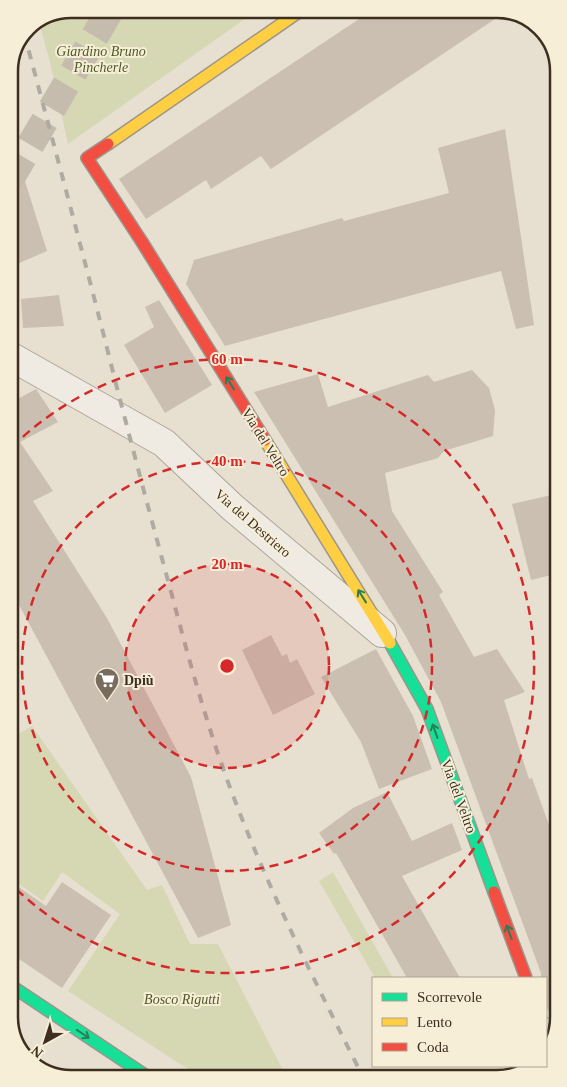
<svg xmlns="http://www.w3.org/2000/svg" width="567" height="1087" viewBox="0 0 567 1087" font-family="Georgia,serif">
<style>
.green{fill:#d6d7b3}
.building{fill:#cbbfb2}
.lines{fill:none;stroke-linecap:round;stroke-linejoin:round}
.primary-tunnel{stroke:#c5bcae;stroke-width:28;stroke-dasharray:28 14;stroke-linecap:butt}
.street-casing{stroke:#ada599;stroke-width:30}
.fast-casing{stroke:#9c958a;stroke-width:14}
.slow-casing{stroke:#9c958a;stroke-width:14}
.jam-casing{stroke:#9c958a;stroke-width:14}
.street{stroke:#efebe3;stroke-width:28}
.fast{stroke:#16e098;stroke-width:11}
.slow{stroke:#ffcf43;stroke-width:11}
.jam{stroke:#f24e42;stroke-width:11}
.rail{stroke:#afaaa2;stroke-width:4;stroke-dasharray:9 9;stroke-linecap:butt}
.oneway{stroke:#2b7e56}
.ring{fill:none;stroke:#d62828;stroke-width:2.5;stroke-dasharray:9 6}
.labels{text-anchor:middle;stroke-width:4;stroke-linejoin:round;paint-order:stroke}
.park-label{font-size:14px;font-style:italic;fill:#4d5a26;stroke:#f7eed8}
.street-label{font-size:14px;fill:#3d2e20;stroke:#f7eed8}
.poi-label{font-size:14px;font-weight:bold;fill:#3d2e20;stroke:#f7eed8;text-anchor:start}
.rim{fill:none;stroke:#3d2e20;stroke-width:2.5}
.centre{fill:#d62828;stroke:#f7eed8;stroke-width:2.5}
.ring-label{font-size:15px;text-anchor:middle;font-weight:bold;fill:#d62828;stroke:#f7eed8;stroke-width:4;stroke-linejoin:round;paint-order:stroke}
</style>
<rect width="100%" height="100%" fill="#e7e0d1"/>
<!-- green -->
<path class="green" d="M 71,9 L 259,9 L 68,144 L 50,62 L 39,22 Z
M 32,726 L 147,890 L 162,885 L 190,944 L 218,944 L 286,1076 L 200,1077 L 68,991 L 120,914 L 62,872 L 43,901 L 13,880 L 12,738 Z
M 333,872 L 393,978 L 375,978 L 319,881 Z"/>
<!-- building -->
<path class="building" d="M 374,9 L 501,9 L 507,11 L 271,169 L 261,156 L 211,189 L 206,180 L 146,219 L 119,179 Z
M 505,129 L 534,325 L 516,329 L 501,271 L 225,346 L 186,284 L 194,260 L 342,218 L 344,221 L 449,193 L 438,148 Z
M 16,153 L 47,251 L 10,267 L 9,154 Z
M 59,295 L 64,326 L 23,328 L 21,299 Z
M 159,300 L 212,385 L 165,413 L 124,345 L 154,327 L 145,307 Z
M 472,370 L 489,388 L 495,410 L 493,436 L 444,451 L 438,458 L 385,473 L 392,511 L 443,592 L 439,595 L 474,657 L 497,649 L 525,692 L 504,700 L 529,779 L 532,778 L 557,847 L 558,1017 L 557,1021 L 551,1018 L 546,1003 L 546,978 L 541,978 L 541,973 L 441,702 L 405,635 L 254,392 L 318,374 L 328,407 L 428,375 L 434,382 Z
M 36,389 L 58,422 L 20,442 L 53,491 L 33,501 L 107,618 L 191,777 L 231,925 L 198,938 L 11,590 L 10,403 Z
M 556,494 L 556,574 L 531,580 L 512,504 Z
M 271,635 L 282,656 L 287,654 L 290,663 L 297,659 L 315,694 L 273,715 L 242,650 Z
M 376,649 L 413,716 L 432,769 L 379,789 L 361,742 L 321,677 Z
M 387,792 L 412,841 L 452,823 L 462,850 L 402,876 L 460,978 L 407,978 L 336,853 L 334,854 L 319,833 L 353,808 Z
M 62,882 L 111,915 L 62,988 L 13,955 L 13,883 L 46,906 Z"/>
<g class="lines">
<!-- primary-tunnel -->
<path class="primary-tunnel" d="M 9,181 L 111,9"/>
<defs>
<path id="street" d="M 10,356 L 164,443 L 232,507 L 382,633
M 546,1032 L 550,1044"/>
<path id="fast" d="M 390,643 L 427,709 L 494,892
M 13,987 L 148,1077"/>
<path id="slow" d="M 108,144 L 303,9
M 265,440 L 390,643"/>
<path id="jam" d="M 108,144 L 87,158 L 142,242 L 265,440
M 494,892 L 526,978"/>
</defs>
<!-- street casing -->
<use href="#street" class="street-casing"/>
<!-- fast casing -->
<use href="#fast" class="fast-casing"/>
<!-- slow casing -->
<use href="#slow" class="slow-casing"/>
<!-- jam casing -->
<use href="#jam" class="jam-casing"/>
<!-- street -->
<use href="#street" class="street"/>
<!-- fast -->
<use href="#fast" class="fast"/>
<!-- slow -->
<use href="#slow" class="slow"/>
<!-- jam -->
<use href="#jam" class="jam"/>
<!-- rail -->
<path class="rail" d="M 24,33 C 55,149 86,264 115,380 C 134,454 153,526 173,599 C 186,649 200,699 216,748 C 254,861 308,968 362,1075"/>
</g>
<!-- one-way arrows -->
<defs><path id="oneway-shaft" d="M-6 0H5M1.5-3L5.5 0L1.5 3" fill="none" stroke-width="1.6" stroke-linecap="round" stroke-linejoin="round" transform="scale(1.25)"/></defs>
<g class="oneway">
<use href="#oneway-shaft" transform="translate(230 383) rotate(-122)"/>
<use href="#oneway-shaft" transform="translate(362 596) rotate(-122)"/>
<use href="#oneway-shaft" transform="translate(435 731) rotate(-110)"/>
<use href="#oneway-shaft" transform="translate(509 932) rotate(-110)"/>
<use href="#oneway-shaft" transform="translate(83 1034) rotate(34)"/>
</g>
<!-- distance rings -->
<circle cx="227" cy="666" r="102" fill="#d62828" fill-opacity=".12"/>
<g class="ring">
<circle cx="227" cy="666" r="102"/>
<circle cx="227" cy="666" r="205"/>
<path d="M12 447A307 307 0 1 1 14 887"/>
</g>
<!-- icons -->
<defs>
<symbol id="supermarket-pin" viewBox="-11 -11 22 30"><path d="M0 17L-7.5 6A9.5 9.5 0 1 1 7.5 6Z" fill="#786c5e" stroke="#f7eed8"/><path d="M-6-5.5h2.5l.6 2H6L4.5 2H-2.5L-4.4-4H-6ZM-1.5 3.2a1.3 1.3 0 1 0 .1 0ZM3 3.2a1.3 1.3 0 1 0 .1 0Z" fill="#fff"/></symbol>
</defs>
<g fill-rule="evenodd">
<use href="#supermarket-pin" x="93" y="666" width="28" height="38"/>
</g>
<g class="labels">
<!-- park labels -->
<g class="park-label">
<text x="101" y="56">Giardino Bruno<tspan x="101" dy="16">Pincherle</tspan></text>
<text x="182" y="1004">Bosco Rigutti</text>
</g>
<!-- street labels -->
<g class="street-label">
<text transform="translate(266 442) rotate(58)" y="5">Via del Veltro</text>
<text transform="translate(253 523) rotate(41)" y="5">Via del Destriero</text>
<text transform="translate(459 796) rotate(70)" y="5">Via del Veltro</text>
</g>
<!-- poi labels -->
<g class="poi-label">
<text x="124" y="685">Dpiù</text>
</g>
</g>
<!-- crop -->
<path d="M0 0H567V1087H0ZM71 18H497A53 53 0 0 1 550 71V1017A53 53 0 0 1 497 1070H71A53 53 0 0 1 18 1017V71A53 53 0 0 1 71 18Z" fill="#f7eed8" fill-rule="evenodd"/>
<path class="rim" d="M71 18H497A53 53 0 0 1 550 71V1017A53 53 0 0 1 497 1070H71A53 53 0 0 1 18 1017V71A53 53 0 0 1 71 18Z"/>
<circle cx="227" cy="666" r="8" class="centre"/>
<g class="ring-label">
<text x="227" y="364">60 m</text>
<text x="227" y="466">40 m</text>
<text x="227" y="569">20 m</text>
</g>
<!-- legend -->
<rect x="372" y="977" width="175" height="90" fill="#f7eed8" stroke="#ada18e"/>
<rect x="382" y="993" width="25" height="8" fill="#16e098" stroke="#ada18e"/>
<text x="417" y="1002" font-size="15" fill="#3d2e20">Scorrevole</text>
<rect x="382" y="1018" width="25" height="8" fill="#ffcf43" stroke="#ada18e"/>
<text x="417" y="1027" font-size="15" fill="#3d2e20">Lento</text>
<rect x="382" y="1043" width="25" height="8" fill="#f24e42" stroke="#ada18e"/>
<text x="417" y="1052" font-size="15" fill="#3d2e20">Coda</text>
<!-- north arrow -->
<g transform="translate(45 1042) rotate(219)" stroke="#f7eed8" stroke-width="4" paint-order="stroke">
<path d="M0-4L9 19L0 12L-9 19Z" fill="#3d2e20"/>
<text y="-8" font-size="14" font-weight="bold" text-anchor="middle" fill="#3d2e20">N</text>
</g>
</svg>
